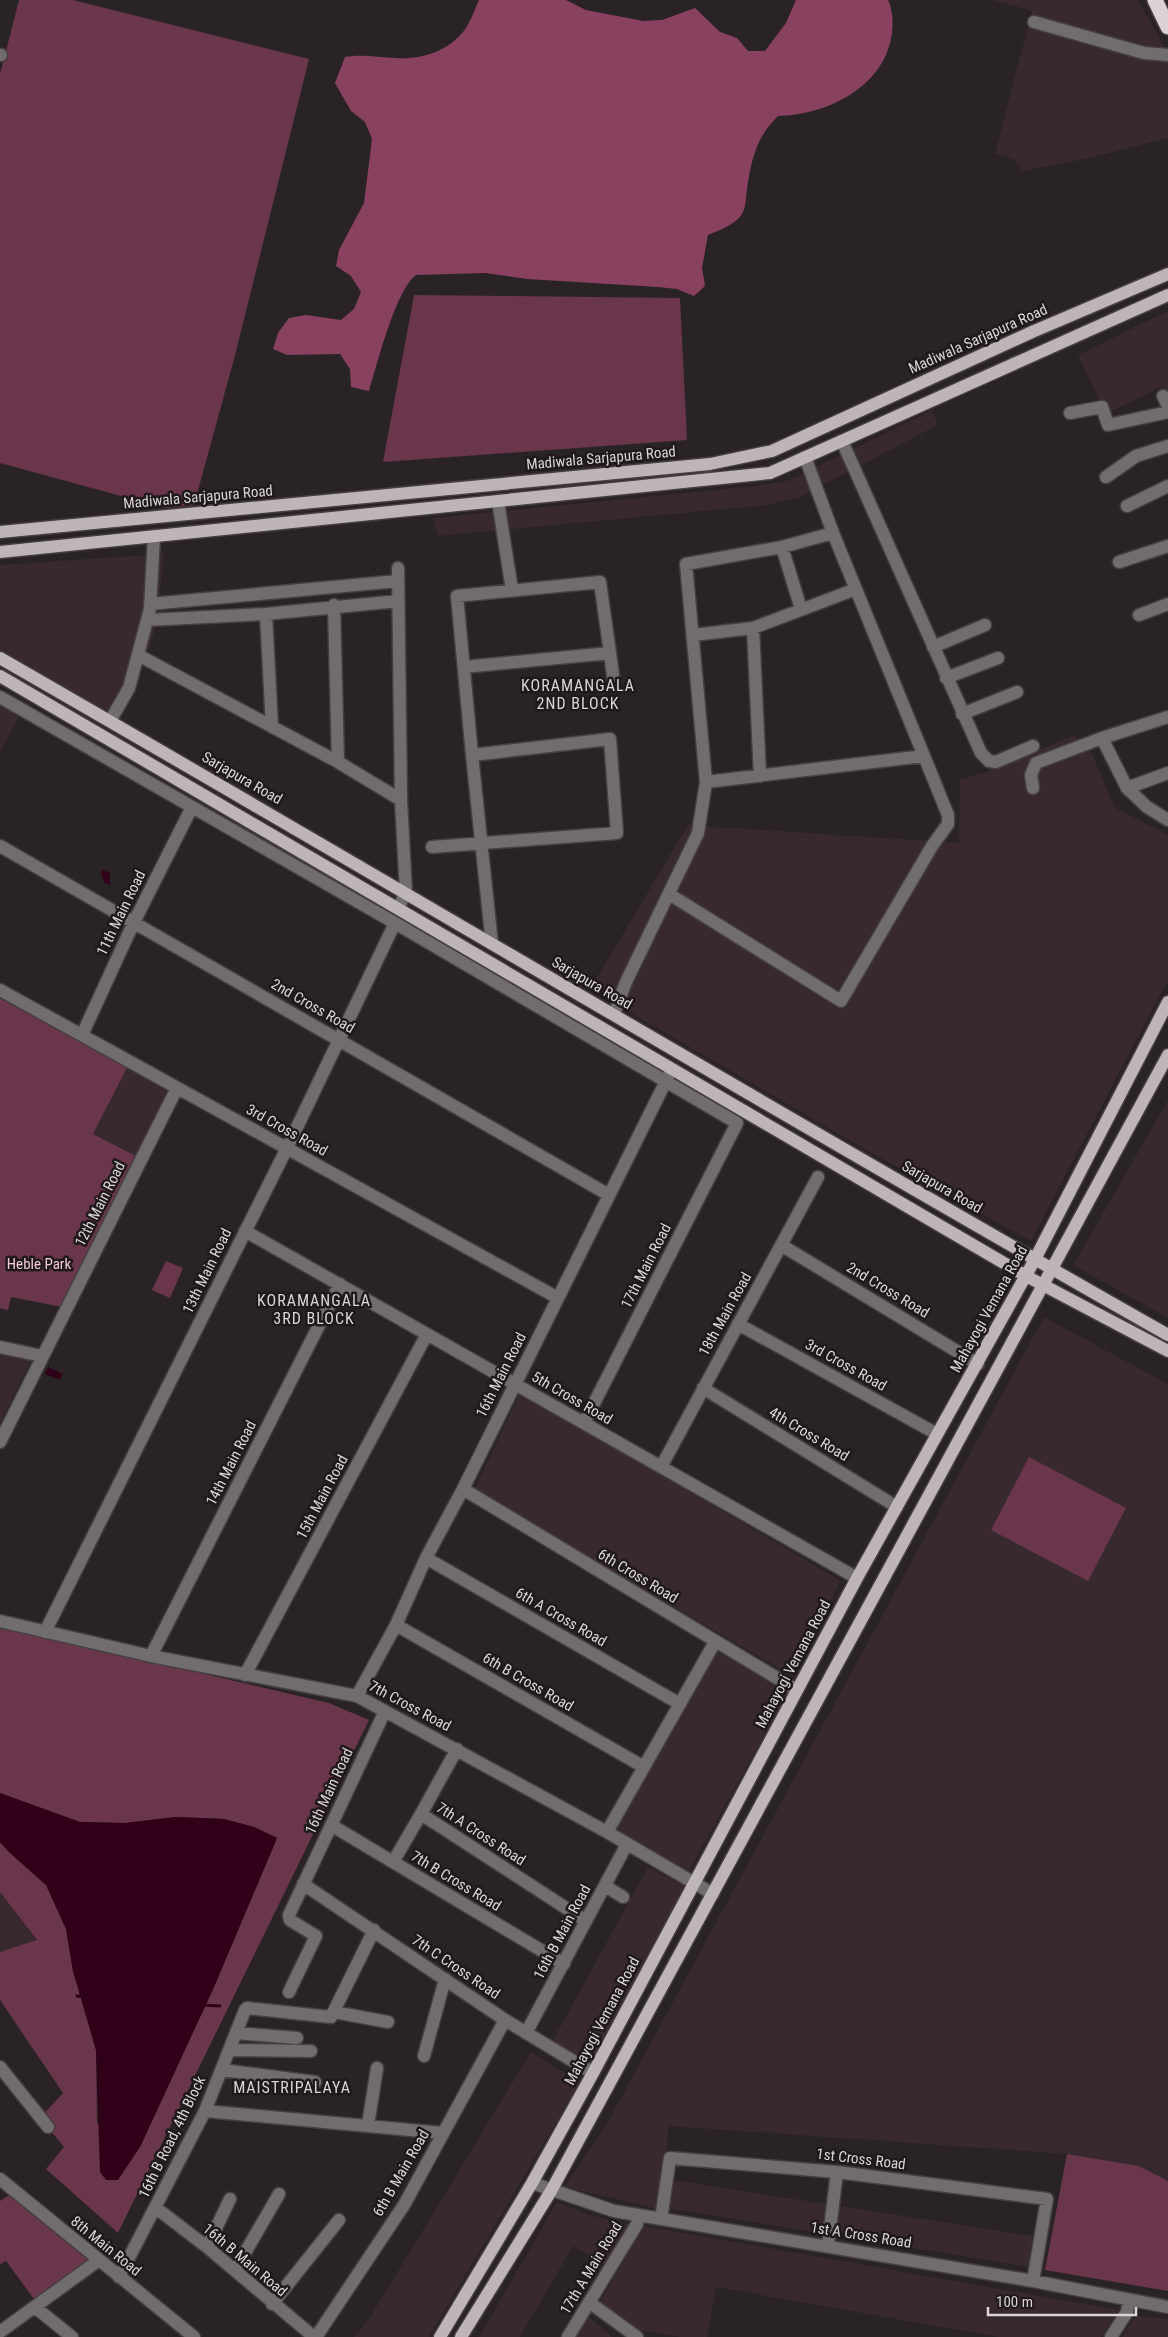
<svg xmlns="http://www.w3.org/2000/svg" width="1168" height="2337" viewBox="0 0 1168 2337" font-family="'Roboto Condensed',sans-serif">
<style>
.built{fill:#37292e}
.green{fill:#6a364b}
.forest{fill:#894160}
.water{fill:#300018}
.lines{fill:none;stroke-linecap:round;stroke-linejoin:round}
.stream{stroke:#300018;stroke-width:3}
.minor-casing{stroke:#463f41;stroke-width:15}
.major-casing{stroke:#463f41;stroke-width:15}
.highway-casing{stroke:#463f41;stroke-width:18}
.minor{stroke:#716d6e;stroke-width:12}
.major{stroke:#beb5b8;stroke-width:12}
.highway{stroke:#dcd2d5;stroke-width:15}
.labels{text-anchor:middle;stroke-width:5;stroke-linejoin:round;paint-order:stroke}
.street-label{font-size:15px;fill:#dad5d7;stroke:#20191c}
.park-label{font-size:15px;fill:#f4c8d8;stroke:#20191c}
.neighbourhood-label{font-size:16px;letter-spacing:1px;fill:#dad5d7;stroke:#20191c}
</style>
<rect width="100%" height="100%" fill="#2a2325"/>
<!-- built -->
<path class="built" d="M 992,0 L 1138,0 L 1168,53 L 1168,138 L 1089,158 L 1023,171 L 1013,159 L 995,154 L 1032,11 Z
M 1168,311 L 1168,396 L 1163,386 L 1106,414 L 1078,355 Z
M 932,410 L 938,425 L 798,498 L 768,505 L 438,536 L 433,518 L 756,486 L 790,480 Z
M 164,554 L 157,622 L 136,689 L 118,721 L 0,653 L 0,565 Z
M 0,703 L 20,715 L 0,752 Z
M 1075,735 L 1080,744 L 1087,742 L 1114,807 L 1168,835 L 1168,984 L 1163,989 L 1031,1241 L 861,1147 L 590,989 L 688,825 L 959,843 L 960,779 L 983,773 Z
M 127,1068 L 170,1089 L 136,1156 L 93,1134 Z
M 1168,1100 L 1168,1318 L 1073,1265 Z
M 1044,1317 L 1168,1384 L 1168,2181 L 1139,2166 L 1067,2154 L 669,2126 L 659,2209 L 564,2187 L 608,2122 Z
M 0,1351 L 32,1358 L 0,1423 Z
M 521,1392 L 841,1581 L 789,1674 L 474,1490 Z
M 714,1649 L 789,1690 L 689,1871 L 615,1830 Z
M 648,1867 L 686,1887 L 590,2063 L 552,2042 Z
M 0,1892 L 37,1941 L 0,1952 Z
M 531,2052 L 580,2082 L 429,2337 L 354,2337 L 369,2319 Z
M 672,2180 L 1033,2236 L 1028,2267 L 667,2208 Z
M 557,2202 L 590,2215 L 628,2224 L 605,2265 L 573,2246 L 520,2337 L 479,2337 Z
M 644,2226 L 1119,2310 L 1101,2337 L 998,2337 L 716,2287 L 707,2337 L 682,2337 L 634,2330 L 600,2302 Z
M 588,2316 L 612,2337 L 576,2337 Z
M 1136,2316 L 1168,2319 L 1168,2337 L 1122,2337 Z"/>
<!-- green -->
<path class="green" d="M 19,0 L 73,0 L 309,59 L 234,359 L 194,505 L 165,508 L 0,463 L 0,74 Z
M 414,295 L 680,298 L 687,440 L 383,462 Z
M 0,998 L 127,1068 L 93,1134 L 136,1156 L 62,1307 L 11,1297 L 8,1310 L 0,1308 Z
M 166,1261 L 183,1268 L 170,1298 L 152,1290 Z
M 1029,1457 L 1126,1508 L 1088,1581 L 991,1530 Z
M 0,1626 L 329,1703 L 369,1720 L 118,2233 L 46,2169 L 64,2147 L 40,2118 L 63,2093 L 0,2000 L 0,1952 L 37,1940 L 0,1892 L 0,1842 L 9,1852 L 46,1885 L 66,1929 L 73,1971 L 96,2050 L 97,2123 L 140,2147 L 214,1987 L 277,1838 L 254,1827 L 224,1819 L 176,1817 L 125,1823 L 80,1822 L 0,1793 Z
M 1067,2154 L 1139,2166 L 1168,2181 L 1168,2291 L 1045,2270 Z
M 9,2195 L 91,2261 L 34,2299 L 6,2261 L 0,2264 L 0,2201 Z"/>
<!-- forest -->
<path class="forest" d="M 479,0 L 566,0 L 586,10 L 643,21 L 662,20 L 695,8 L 720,32 L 737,38 L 748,51 L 765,51 L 786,23 L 796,0 L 888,0 C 893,10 893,22 892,33 C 885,87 827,115 778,116 C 757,136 751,160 747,189 C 746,195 746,206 743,212 C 737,224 720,230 708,235 L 702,268 L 705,286 L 694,296 L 677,289 L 658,287 L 527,279 L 485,273 L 416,275 C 396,289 377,365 369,391 L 351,387 L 350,369 L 340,354 L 287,355 L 273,349 L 278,333 L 289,318 L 306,315 L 341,320 L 354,309 L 361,292 L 351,276 L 336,266 L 339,250 L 364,203 L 372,139 L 365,122 L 351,111 L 335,83 L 345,57 C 363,54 377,57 395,58 C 422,60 450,51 466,28 C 471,20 475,9 479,0 Z"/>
<!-- water -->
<path class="water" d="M 103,870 L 110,873 L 110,885 L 104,882 L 101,873 Z
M 48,1367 L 63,1374 L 60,1380 L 45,1374 Z
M 0,1793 L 80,1822 L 125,1823 L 176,1817 L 224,1819 L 254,1827 L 277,1838 L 214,1987 L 140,2147 L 118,2180 L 106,2180 L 100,2172 L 96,2050 L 73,1971 L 66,1929 L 46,1885 L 9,1852 L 0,1842 Z"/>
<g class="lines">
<!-- stream -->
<path class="stream" d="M 77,1996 L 84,1997
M 203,2005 L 220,2006"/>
<defs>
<path id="minor" d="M 1034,22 L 1144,53 L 1168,55
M 0,55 L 1,55
M 1163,396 L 1168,406
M 1070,413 L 1102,407 L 1108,425 L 1168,412
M 842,441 L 981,753 L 989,761 L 996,762 L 1033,746
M 805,457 L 833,533
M 1106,477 L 1136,456 L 1168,446
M 498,501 L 512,590
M 1127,506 L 1168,486
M 782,547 L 801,609
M 1119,562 L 1168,546
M 398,568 L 401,800 L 406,893 L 398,908
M 150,604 L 398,581
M 334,605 L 338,762
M 266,614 L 272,727
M 1139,615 L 1168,604
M 147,620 L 266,614 L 398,601
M 753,628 L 760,776
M 693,635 L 753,628 L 856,589
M 933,647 L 985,625
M 610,653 L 614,683
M 138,655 L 338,762 L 401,800
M 464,667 L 610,653 L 600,582 L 457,596 L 472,755
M 946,678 L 998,658
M 0,697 L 395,923 L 737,1123 L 584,1423
M 962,714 L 1017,692
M 110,721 L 129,688 L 150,609 L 154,536
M 1102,738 L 1127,788 L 1147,807 L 1168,820
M 1033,788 L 1031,775 L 1036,763 L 1102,738 L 1168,717
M 1127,788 L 1168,773
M 0,846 L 609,1195
M 432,847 L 617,833 L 610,739 L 472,755 L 492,944
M 669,894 L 841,1001 L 932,846 L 948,824 L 948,815 L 924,756
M 0,990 L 558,1298
M 614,1014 L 626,982 L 698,833 L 706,782 L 924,756 L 833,533 L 782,547 L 686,564 L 706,782
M 82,1035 L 134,922 L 192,807
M 245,1231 L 857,1578
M 781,1245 L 978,1364
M 738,1324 L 937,1434
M 0,1347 L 42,1356
M 703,1388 L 897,1507
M 0,1442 L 177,1088
M 661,1467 L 818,1177
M 463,1489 L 797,1690
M 426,1558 L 680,1704
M 0,1621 L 151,1656 L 357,1696 L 607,1832 L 713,1894
M 396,1625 L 644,1767
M 45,1632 L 287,1148 L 395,923
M 151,1656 L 340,1284
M 245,1675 L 427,1334
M 357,1696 L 396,1625 L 426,1558 L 463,1489 L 669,1075
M 457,1749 L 421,1814 L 586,1921
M 331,1825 L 564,1964
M 607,1832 L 715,1642
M 393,1862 L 421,1814
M 303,1884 L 505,2020 L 593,2073
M 605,1886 L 623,1897
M 289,1992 L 316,1936 L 290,1920 L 289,1915 L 385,1711
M 334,2012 L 388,2022
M 236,2033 L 297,2038
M 526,2033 L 627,1844
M 230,2050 L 311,2051
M 424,2056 L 445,1979
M 0,2067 L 48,2127
M 222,2070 L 315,2082
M 205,2111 L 443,2133
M 368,2125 L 377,2068
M 0,2179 L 194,2337
M 532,2183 L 614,2211 L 1033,2281 L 1168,2307
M 156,2208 L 207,2247 L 314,2337
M 661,2219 L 670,2158 L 837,2172 L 1047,2199 L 1033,2281
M 828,2245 L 837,2172
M 207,2247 L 230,2199
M 235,2270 L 279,2194
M 119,2277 L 205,2111 L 245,2010 L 247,2008 L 331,2017 L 374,1930
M 589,2302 L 637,2337
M 272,2304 L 339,2220
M 36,2308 L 72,2337
M 0,2332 L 99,2260
M 316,2337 L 404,2205 L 505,2020
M 568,2337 L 637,2224 L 638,2215
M 1111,2337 L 1127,2312 L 1129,2300"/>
<path id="major" d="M 0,532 L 710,464 L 772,451 L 1032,332 L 1168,274
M 0,552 L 770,473 L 1168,295
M 0,658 C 390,882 776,1113 1168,1335
M 0,676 L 1026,1276 L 1168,1351
M 440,2337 L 532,2183 L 593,2073 L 857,1578 L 1034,1261 L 1168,1002
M 461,2337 L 551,2191 L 1168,1055"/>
<path id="highway" d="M 1155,0 L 1168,27"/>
</defs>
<!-- minor casing -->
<use href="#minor" class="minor-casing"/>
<!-- major casing -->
<use href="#major" class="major-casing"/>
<!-- highway casing -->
<use href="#highway" class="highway-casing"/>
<!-- minor -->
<use href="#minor" class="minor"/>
<!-- major -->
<use href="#major" class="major"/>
<!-- highway -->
<use href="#highway" class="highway"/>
</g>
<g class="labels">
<!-- street labels -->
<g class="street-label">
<text transform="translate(978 339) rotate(-24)" y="5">Madiwala Sarjapura Road</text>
<text transform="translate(601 458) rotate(-5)" y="5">Madiwala Sarjapura Road</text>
<text transform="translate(198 497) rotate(-5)" y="5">Madiwala Sarjapura Road</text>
<text transform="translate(242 778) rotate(30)" y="5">Sarjapura Road</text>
<text transform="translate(121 913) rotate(-64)" y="5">11th Main Road</text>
<text transform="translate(592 983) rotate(30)" y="5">Sarjapura Road</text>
<text transform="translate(313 1006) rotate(30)" y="5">2nd Cross Road</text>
<text transform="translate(287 1130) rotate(29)" y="5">3rd Cross Road</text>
<text transform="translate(942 1187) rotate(30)" y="5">Sarjapura Road</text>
<text transform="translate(100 1204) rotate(-63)" y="5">12th Main Road</text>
<text transform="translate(646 1266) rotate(-63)" y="5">17th Main Road</text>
<text transform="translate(207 1271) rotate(-64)" y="5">13th Main Road</text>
<text transform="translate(888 1290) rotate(31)" y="5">2nd Cross Road</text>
<text transform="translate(989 1309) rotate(-61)" y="5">Mahayogi Vemana Road</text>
<text transform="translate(725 1314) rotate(-61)" y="5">18th Main Road</text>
<text transform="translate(846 1365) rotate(29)" y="5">3rd Cross Road</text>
<text transform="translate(501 1375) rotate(-63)" y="5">16th Main Road</text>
<text transform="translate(572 1398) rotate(30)" y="5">5th Cross Road</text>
<text transform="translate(809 1434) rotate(31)" y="5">4th Cross Road</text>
<text transform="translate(231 1463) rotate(-63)" y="5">14th Main Road</text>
<text transform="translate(322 1497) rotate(-62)" y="5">15th Main Road</text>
<text transform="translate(638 1576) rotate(31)" y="5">6th Cross Road</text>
<text transform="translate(561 1617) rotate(30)" y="5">6th A Cross Road</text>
<text transform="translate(793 1664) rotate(-62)" y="5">Mahayogi Vemana Road</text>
<text transform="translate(528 1682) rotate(30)" y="5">6th B Cross Road</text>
<text transform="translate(410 1706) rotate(28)" y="5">7th Cross Road</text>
<text transform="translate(329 1791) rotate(-65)" y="5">16th Main Road</text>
<text transform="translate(481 1834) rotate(33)" y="5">7th A Cross Road</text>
<text transform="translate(456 1881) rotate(31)" y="5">7th B Cross Road</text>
<text transform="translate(562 1932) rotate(-62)" y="5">16th B Main Road</text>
<text transform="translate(456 1967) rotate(34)" y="5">7th C Cross Road</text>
<text transform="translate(602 2021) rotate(-62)" y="5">Mahayogi Vemana Road</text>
<text transform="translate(172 2137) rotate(-64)" y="5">16th B Road, 4th Block</text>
<text transform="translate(861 2159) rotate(7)" y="5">1st Cross Road</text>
<text transform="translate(401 2173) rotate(-60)" y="5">6th B Main Road</text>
<text transform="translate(861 2235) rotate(9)" y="5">1st A Cross Road</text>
<text transform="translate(106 2246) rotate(39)" y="5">8th Main Road</text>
<text transform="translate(245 2260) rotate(40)" y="5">16th B Main Road</text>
<text transform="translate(591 2268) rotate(-59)" y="5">17th A Main Road</text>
</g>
<!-- park labels -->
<g class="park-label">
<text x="39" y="1269">Heble Park</text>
</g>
<!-- neighbourhood labels -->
<g class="neighbourhood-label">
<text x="578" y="691">KORAMANGALA<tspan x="578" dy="18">2ND BLOCK</tspan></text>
<text x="314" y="1306">KORAMANGALA<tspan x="314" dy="18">3RD BLOCK</tspan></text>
<text x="292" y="2093">MAISTRIPALAYA</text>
</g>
</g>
<!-- scale -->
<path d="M988 2307v8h148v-8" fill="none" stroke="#dad5d7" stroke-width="2.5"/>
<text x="996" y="2307" font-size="15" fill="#dad5d7" stroke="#20191c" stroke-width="4" paint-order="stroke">100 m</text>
</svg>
